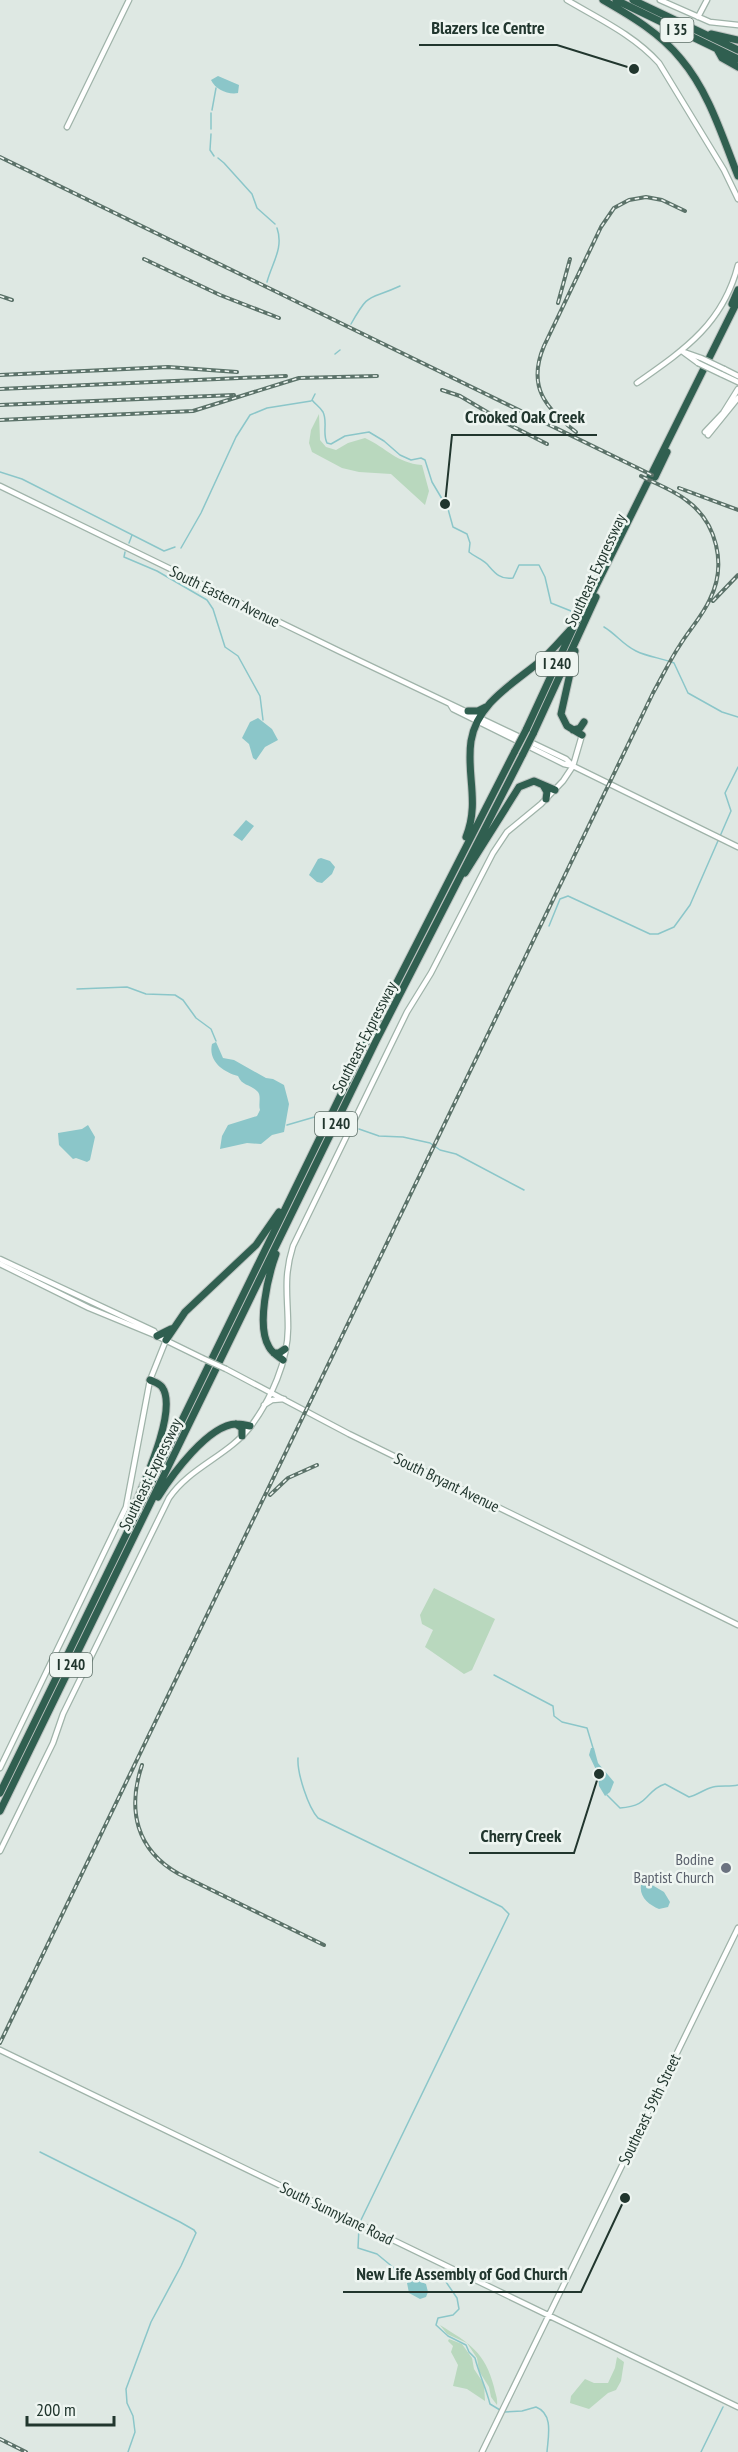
<svg xmlns="http://www.w3.org/2000/svg" width="738" height="2452" viewBox="0 0 738 2452" font-family="'PT Sans Narrow',sans-serif">
<style>
.green{fill:#b9d8be}
.water{fill:#8bc6c9}
.lines{fill:none;stroke-linecap:round;stroke-linejoin:round}
.stream{stroke:#8bc6c9;stroke-width:1.5}
.secondary-casing{stroke:#9fb3a9;stroke-width:7}
.highway-casing{stroke:#bcc3c0;stroke-width:9}
.secondary{stroke:#fff;stroke-width:4.5}
.highway{stroke:#305f50;stroke-width:7}
.rail-casing{stroke:#5b7269;stroke-width:4}
.rail{stroke:#eef5f1;stroke-width:1.5;stroke-dasharray:4.5;stroke-linecap:butt}
.secondary-bridge-casing{stroke:#9fb3a9;stroke-width:7;stroke-linecap:butt}
.highway-bridge-casing{stroke:#bcc3c0;stroke-width:9;stroke-linecap:butt}
.secondary-bridge{stroke:#fff;stroke-width:4.5}
.highway-bridge{stroke:#305f50;stroke-width:7}
.worship-dot{fill:#6b7280;stroke:#eef5f1;stroke-width:2}
.labels{text-anchor:middle;stroke-width:5;stroke-linejoin:round;paint-order:stroke}
.shield{fill:#eef5f1;stroke:#5e6f68;stroke-width:1.5}
.shield-label{font-size:15px;font-weight:bold;fill:#21362e}
.street-label{font-size:16px;fill:#21362e;stroke:#eef5f1}
.worship-label{font-size:16px;fill:#5b616d;stroke:#eef5f1;text-anchor:end}
.leader{fill:none;stroke:#21362e;stroke-width:2}
.callout-dot{fill:#21362e;stroke:#eef5f1;stroke-width:2}
.callout-label{font-size:18px;text-anchor:middle;font-weight:bold;fill:#21362e;stroke:#eef5f1;stroke-width:5;stroke-linejoin:round;paint-order:stroke}
</style>
<rect width="100%" height="100%" fill="#dee8e3"/>
<!-- green -->
<path class="green" d="M 319,414 L 320,440 L 326,447 L 336,450 L 348,443 L 365,438 C 387,448 396,463 422,465 L 429,491 L 425,505 L 391,474 L 359,472 L 342,468 L 312,452 L 309,443 L 311,430 Z
M 434,1588 L 495,1619 L 472,1670 L 464,1674 L 425,1647 L 433,1630 L 422,1624 L 420,1615 Z
M 440,2325 C 469,2343 485,2352 494,2387 C 495,2393 498,2398 497,2405 L 491,2397 L 489,2387 L 479,2371 L 477,2358 L 467,2343 L 447,2334 Z
M 449,2339 L 462,2344 L 472,2358 L 474,2369 L 484,2384 L 485,2401 L 467,2389 L 453,2386 L 458,2365 L 451,2352 L 453,2346 L 448,2341 Z
M 617,2357 L 624,2362 L 621,2381 L 616,2390 L 608,2393 L 589,2409 L 570,2403 L 571,2396 L 585,2379 L 594,2383 L 608,2383 L 615,2368 Z"/>
<!-- water -->
<path class="water" d="M 218,76 L 239,85 L 238,93 C 228,95 215,89 211,80 Z
M 258,718 L 272,729 L 278,740 L 265,747 L 256,760 L 253,758 L 249,744 L 242,738 L 250,722 Z
M 246,820 L 254,826 L 242,841 L 233,835 Z
M 321,858 L 330,861 L 335,867 L 332,874 L 322,883 L 317,882 L 309,875 L 318,859 Z
M 216,1042 L 223,1058 L 234,1060 L 266,1078 L 273,1079 L 284,1085 L 289,1104 L 284,1132 L 272,1135 L 261,1144 L 247,1143 L 220,1149 L 222,1136 L 228,1125 L 257,1116 L 260,1110 C 258,1104 262,1095 257,1091 C 250,1084 242,1086 238,1076 C 223,1072 208,1061 212,1044 Z
M 88,1125 L 95,1137 L 90,1160 L 87,1162 L 76,1158 L 73,1159 L 59,1145 L 58,1133 L 82,1129 Z
M 591,1748 L 594,1748 L 598,1763 L 614,1782 L 610,1792 L 605,1796 L 599,1786 L 598,1774 L 589,1755 Z
M 647,1882 L 664,1892 L 670,1902 L 668,1907 L 659,1909 C 649,1905 639,1897 641,1885 Z
M 414,2279 L 426,2284 L 428,2292 L 426,2297 L 420,2299 L 409,2293 L 407,2283 Z"/>
<g class="lines">
<!-- stream -->
<path class="stream" d="M 212,110 L 216,88
M 211,129 L 211,113
M 211,134 L 210,150 L 214,156
M 218,158 L 224,163 L 252,194 L 257,208 L 275,224
M 267,282 C 272,263 284,248 277,228
M 351,324 C 370,290 368,301 400,286
M 335,354 L 340,350
M 312,400 C 315,404 320,407 323,412 C 328,422 322,433 327,443 L 331,444 L 345,436 L 369,432 L 384,441 L 400,455 L 411,460 L 421,458 L 425,460 L 432,482 L 448,509 L 453,527 L 467,534 L 470,543 L 469,552 C 475,557 482,559 487,564 C 495,573 500,580 513,578 L 519,565 L 539,565 L 545,577 L 551,603 L 571,611
M 312,400 L 315,394
M 0,472 L 22,479 L 164,551 L 175,547
M 129,543 L 132,535
M 181,548 L 201,513 L 236,437 L 250,415 L 267,408 L 311,401
M 125,552 L 124,557 L 157,571 L 207,600 L 213,609 L 225,647 L 238,656 L 260,696 L 263,720
M 604,627 C 616,634 623,645 636,651 C 648,657 662,658 674,663 L 688,693 L 722,712 L 738,717
M 549,926 L 560,899 L 568,896 L 650,934 L 658,934 L 674,927 L 690,905 L 731,811 L 725,793 L 738,767
M 77,989 L 127,987 L 146,994 L 175,995 L 183,1000 L 196,1018 L 211,1029 L 216,1041
M 287,1125 L 318,1116
M 359,1129 L 379,1136 L 403,1137 L 430,1143 L 440,1150 L 456,1154 L 524,1190
M 494,1675 L 553,1706 L 554,1716 L 562,1722 L 587,1728 L 593,1748
M 298,1758 C 297,1773 308,1807 318,1818 L 502,1907 L 509,1914 L 360,2222
M 607,1795 L 620,1808 C 651,1806 644,1791 665,1784 L 689,1797 C 698,1795 704,1789 713,1787 C 722,1785 729,1787 738,1785
M 40,2152 L 180,2222 L 194,2230 L 196,2233 L 181,2266 L 151,2322 L 126,2389 L 127,2403 L 133,2416 L 135,2432 L 128,2452
M 359,2227 L 358,2248 L 377,2254 L 400,2273 L 444,2279 L 457,2298 L 459,2309 L 453,2315 L 438,2318 L 436,2325 L 448,2336 L 466,2345 L 469,2352 L 475,2358 C 479,2374 486,2388 490,2404 L 500,2410
M 504,2412 L 522,2411 L 536,2407 C 554,2414 548,2437 547,2452
M 701,2452 L 723,2407"/>
<defs>
<path id="secondary" d="M 567,0 C 599,19 634,35 659,63 L 724,170 L 738,199
M 660,0 L 710,22 L 738,25
M 698,17 L 707,0
M 67,127 L 129,0
M 683,352 L 698,363
M 684,352 L 701,358
M 724,369 L 738,376
M 721,374 L 738,382
M 637,383 C 684,350 723,324 738,265
M 705,432 L 723,413 L 738,389
M 708,435 L 738,398
M 0,486 L 341,652 L 566,759 L 573,766 L 738,847
M 450,704 L 453,709 L 564,764 L 573,766
M 0,1259 L 154,1331 L 157,1336
M 0,1264 L 89,1308 L 157,1336 L 202,1358
M 226,1369 L 349,1434 L 738,1625
M 264,1405 L 272,1400 L 284,1399
M 0,1768 L 126,1507 L 150,1380 L 166,1340
M 0,1851 L 53,1743 L 63,1714 L 169,1498 C 190,1467 228,1456 251,1426 C 271,1399 288,1361 288,1328 C 288,1296 283,1278 293,1246 L 407,1012 L 431,973 L 493,853 L 507,832 L 541,804 L 563,781 L 573,766 L 582,735
M 0,2050 L 738,2407
M 482,2452 L 738,1928"/>
<path id="highway" d="M 603,0 C 631,16 660,33 681,59 C 709,92 722,136 738,176
M 616,0 L 738,59
M 633,0 L 738,50
M 711,34 L 738,40
M 717,49 L 722,58 L 738,67
M 732,304 L 738,290
M 655,477 L 667,452
M 575,651 L 561,714 L 567,726 L 582,735
M 468,711 L 478,711 L 486,707
M 526,730 L 575,624 L 590,598 L 738,300
M 573,730 L 580,728 L 584,722
M 533,734 L 596,597
M 543,785 L 547,792 L 546,799
M 466,837 C 480,802 466,775 471,741 C 477,704 511,685 538,663 C 550,653 560,641 570,630
M 465,873 L 519,787 L 534,781 L 555,790
M 276,1254 C 268,1276 256,1326 269,1347 C 272,1353 278,1356 283,1360
M 157,1336 L 171,1329
M 166,1340 L 185,1312 L 256,1245 L 279,1212
M 274,1353 L 279,1353 L 285,1349
M 236,1424 L 242,1428 L 242,1436
M 158,1497 C 172,1475 208,1425 236,1424 C 241,1424 246,1425 250,1426
M 131,1514 C 141,1489 179,1410 162,1387 C 159,1383 154,1382 150,1380
M 0,1793 L 370,1035 L 515,751
M 0,1811 L 376,1041 L 523,754"/>
</defs>
<!-- secondary casing -->
<use href="#secondary" class="secondary-casing"/>
<!-- highway casing -->
<use href="#highway" class="highway-casing"/>
<!-- secondary -->
<use href="#secondary" class="secondary"/>
<!-- highway -->
<use href="#highway" class="highway"/>
<defs>
<path id="rail" d="M 0,157 L 652,475
M 144,259 L 220,295 L 279,318
M 0,296 L 12,300
M 558,303 L 570,259
M 0,375 L 168,367 L 237,372
M 0,389 L 286,376
M 442,390 L 460,396 L 504,422 L 547,444
M 0,405 L 234,395
M 0,420 L 193,411 L 299,378 L 377,376
M 576,432 C 545,408 527,386 544,346 L 601,227 L 614,208 L 629,200 L 646,197 L 662,200 L 685,211
M 679,488 L 738,510
M 713,601 L 738,575
M 270,1495 L 288,1478 L 317,1465
M 142,1765 C 127,1810 136,1850 179,1874 L 324,1945
M 0,2043 L 653,693 C 662,677 670,660 680,645 C 690,629 703,615 710,599 C 727,565 717,522 686,500 C 673,490 656,484 641,476
M 0,2439 L 26,2452"/>
</defs>
<!-- rail casing -->
<use href="#rail" class="rail-casing"/>
<!-- rail -->
<use href="#rail" class="rail"/>
<defs>
<path id="secondary-bridge" d="M 701,358 L 724,369
M 698,363 L 721,374
M 202,1358 L 226,1369"/>
<path id="highway-bridge" d="M 515,751 L 526,730
M 523,754 L 533,734"/>
</defs>
<!-- secondary-bridge casing -->
<use href="#secondary-bridge" class="secondary-bridge-casing"/>
<!-- highway-bridge casing -->
<use href="#highway-bridge" class="highway-bridge-casing"/>
<!-- secondary-bridge -->
<use href="#secondary-bridge" class="secondary-bridge"/>
<!-- highway-bridge -->
<use href="#highway-bridge" class="highway-bridge"/>
</g>
<!-- markers -->
<circle class="worship-dot" cx="726" cy="1868" r="6"/>
<g class="labels">
<!-- shield labels -->
<g class="shield">
<rect x="660.5" y="18" width="33" height="24" rx="4.5"/>
<rect x="536" y="652" width="42" height="24" rx="4.5"/>
<rect x="315" y="1112" width="42" height="24" rx="4.5"/>
<rect x="50" y="1653" width="42" height="24" rx="4.5"/>
</g>
<g class="shield-label">
<text x="677" y="35">I 35</text>
<text x="557" y="669">I 240</text>
<text x="336" y="1129">I 240</text>
<text x="71" y="1670">I 240</text>
</g>
<!-- street labels -->
<g class="street-label">
<text transform="translate(595 570) rotate(-65)" y="6">Southeast Expressway</text>
<text transform="translate(225 596) rotate(26)" y="6">South Eastern Avenue</text>
<text transform="translate(364 1037) rotate(-63)" y="6">Southeast Expressway</text>
<text transform="translate(150 1474) rotate(-64)" y="6">Southeast Expressway</text>
<text transform="translate(447 1482) rotate(26)" y="6">South Bryant Avenue</text>
<text transform="translate(649 2109) rotate(-64)" y="6">Southeast 59th Street</text>
<text transform="translate(337 2213) rotate(26)" y="6">South Sunnylane Road</text>
</g>
<!-- worship labels -->
<g class="worship-label">
<text x="714" y="1865">Bodine<tspan x="714" dy="18">Baptist Church</tspan></text>
</g>
</g>
<!-- callouts -->
<path class="leader" d="M634 69L557 45H419M445 504L452 435H597M599 1774L574 1853H469M625 2198L581 2292H343"/>
<g class="callout-dot">
<circle cx="634" cy="69" r="6"/>
<circle cx="445" cy="504" r="6"/>
<circle cx="599" cy="1774" r="6"/>
<circle cx="625" cy="2198" r="6"/>
</g>
<g class="callout-label">
<text x="488" y="34">Blazers Ice Centre</text>
<text x="525" y="423">Crooked Oak Creek</text>
<text x="521" y="1842">Cherry Creek</text>
<text x="462" y="2280">New Life Assembly of God Church</text>
</g>
<!-- scale -->
<path d="M27 2416v9h87v-9" fill="none" stroke="#21362e" stroke-width="3"/>
<text x="36" y="2416" font-size="18" fill="#21362e" stroke="#eef5f1" stroke-width="4.5" paint-order="stroke">200 m</text>
</svg>
